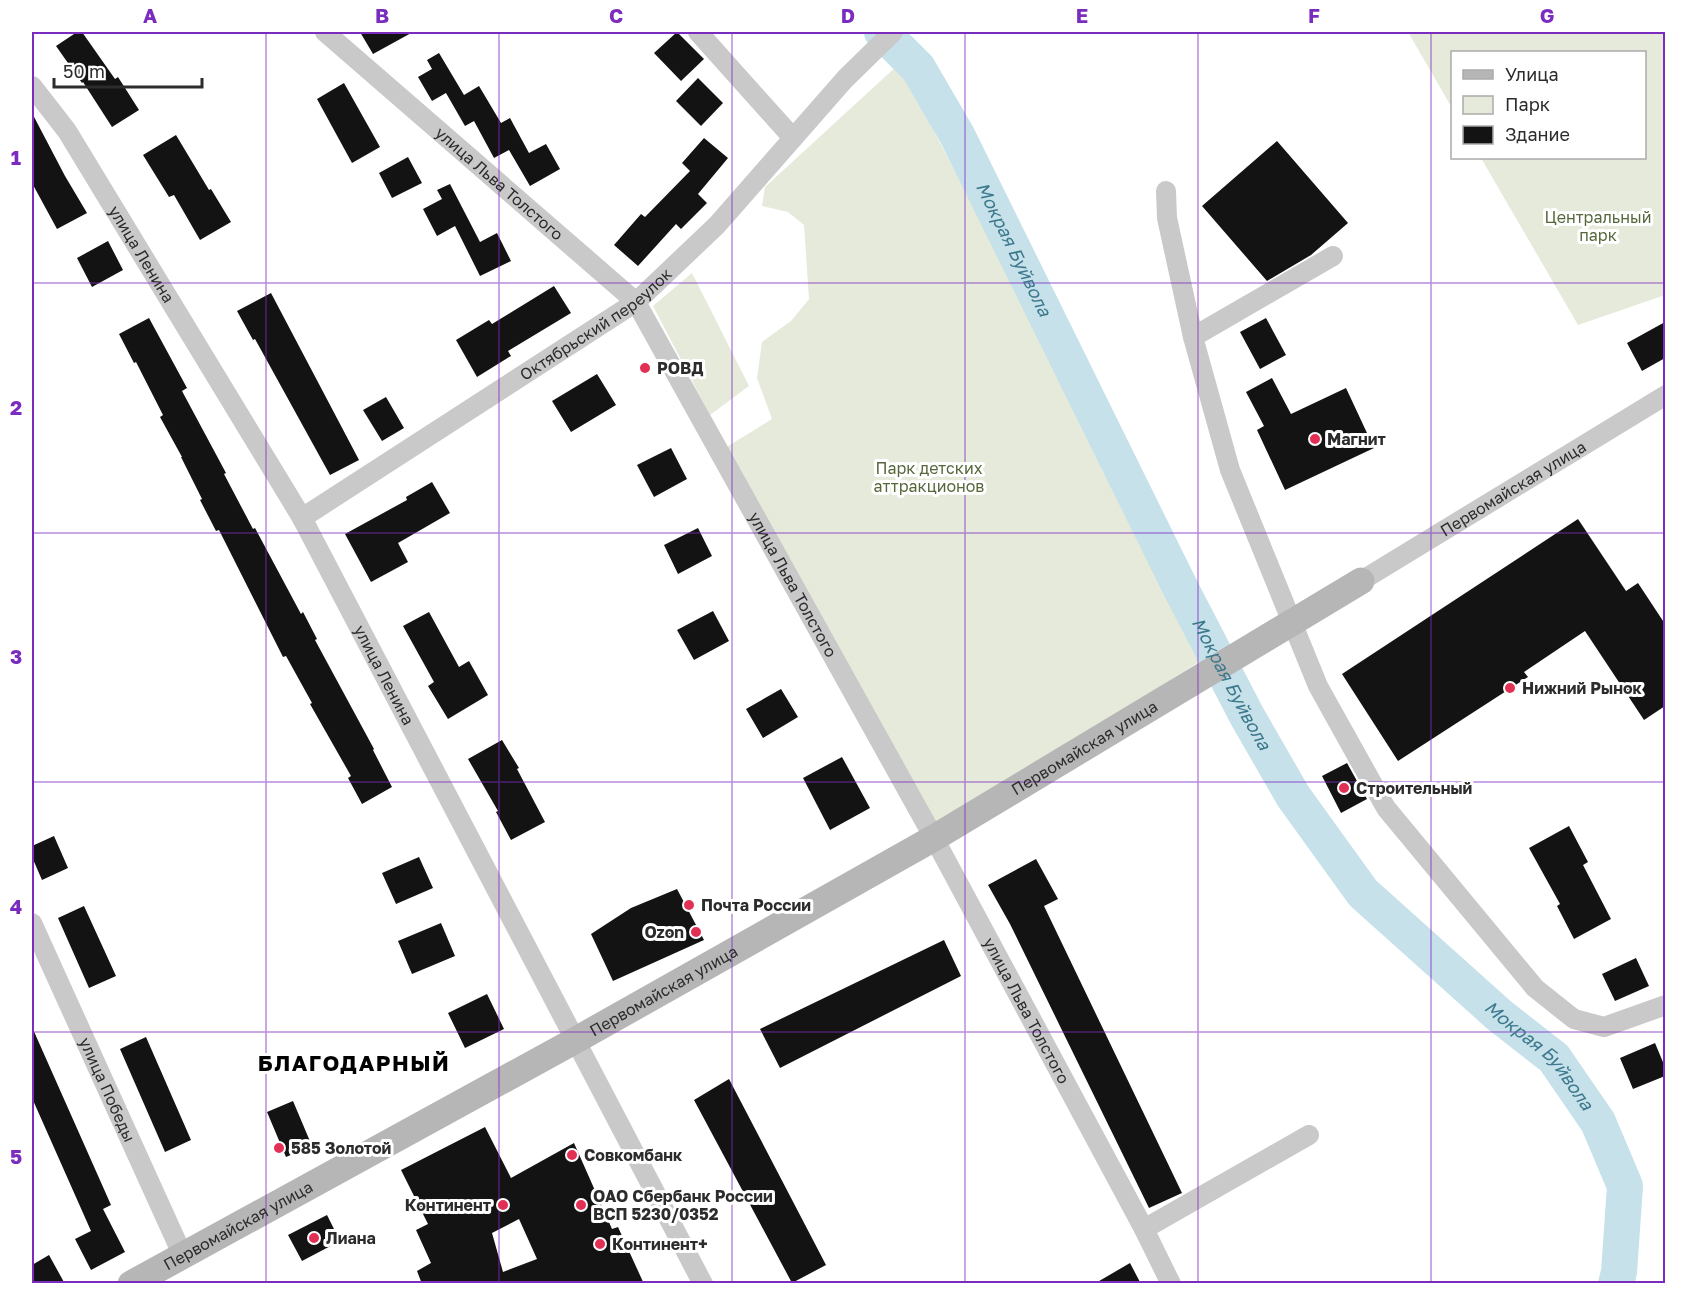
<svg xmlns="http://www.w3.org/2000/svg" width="1697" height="1315" viewBox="0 0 1697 1315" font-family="'Golos Text',sans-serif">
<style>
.green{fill:#e5eada}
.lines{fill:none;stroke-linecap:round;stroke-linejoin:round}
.river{stroke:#c6e1ea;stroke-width:36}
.building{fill:#131313;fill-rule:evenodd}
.street{stroke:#c9c9c9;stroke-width:20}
.secondary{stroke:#b6b6b6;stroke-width:27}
.grid{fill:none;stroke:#7b2cbf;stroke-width:1.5;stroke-opacity:0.55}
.poi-dot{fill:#e23055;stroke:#fff;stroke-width:2}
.labels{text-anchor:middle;stroke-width:6;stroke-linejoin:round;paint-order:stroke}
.street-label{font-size:16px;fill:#2c2c2c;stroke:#fff}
.park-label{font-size:16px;fill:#55673b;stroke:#fff}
.poi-label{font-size:16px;font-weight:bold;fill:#2c2c2c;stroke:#fff;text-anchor:start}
.water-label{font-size:18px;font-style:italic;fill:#3c788c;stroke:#fff}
.district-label{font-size:22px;font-weight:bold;letter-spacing:1.5px;fill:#000;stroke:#fff}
.neatline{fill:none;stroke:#7b2cbf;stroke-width:2}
.grid-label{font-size:20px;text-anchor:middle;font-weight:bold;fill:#7b2cbf}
</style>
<rect width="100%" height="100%" fill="#fff"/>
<!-- green -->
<path class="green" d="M 1408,32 L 1665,32 L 1665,295 L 1578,325 L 1481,158 L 1644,158 L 1644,52 L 1452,52 L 1452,108 Z
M 899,64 L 1208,656 L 937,828 L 725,448 L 772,419 L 757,378 L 762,342 L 791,321 L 809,299 L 804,225 L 788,212 L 762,206 L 765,187 Z
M 692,273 L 749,386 L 710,415 L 653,306 Z"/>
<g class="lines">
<!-- river -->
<path class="river" id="s1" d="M 882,32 L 918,68 L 957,135 L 1181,589 L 1247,716 L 1293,796 L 1363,893 L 1499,1015 L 1554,1058 L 1598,1122 L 1625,1186 L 1619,1272 L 1616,1284"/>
</g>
<!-- building -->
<path class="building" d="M 77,32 L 82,32 L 115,79 L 118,77 L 139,110 L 112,127 L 83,82 L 82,83 L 56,46 Z
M 360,32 L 413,32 L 373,54 Z
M 677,32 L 704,59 L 681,81 L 654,53 Z
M 439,53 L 464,95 L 479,86 L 501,123 L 510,118 L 529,153 L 546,144 L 560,169 L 530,186 L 509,150 L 494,158 L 474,121 L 465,126 L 446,93 L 432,101 L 418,77 L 432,69 L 427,60 Z
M 698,78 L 723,103 L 701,126 L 676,101 Z
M 344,83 L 380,147 L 352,163 L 317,99 Z
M 32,113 L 65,176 L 87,213 L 57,229 L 32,183 Z
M 176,135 L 209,190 L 211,189 L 231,222 L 200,240 L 174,195 L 169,197 L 143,155 Z
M 704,138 L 728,158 L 698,194 L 707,203 L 681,229 L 676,224 L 638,266 L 614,245 L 641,214 L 645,217 L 690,171 L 682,163 Z
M 1277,141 L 1348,223 L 1311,255 L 1267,281 L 1202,206 Z
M 408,157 L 422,183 L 392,198 L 379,173 Z
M 450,184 L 480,242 L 497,233 L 511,261 L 480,276 L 455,226 L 437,236 L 423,209 L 442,199 L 437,190 Z
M 108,241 L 123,270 L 92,287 L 77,258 Z
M 554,286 L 571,313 L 508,351 L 511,356 L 477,377 L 456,340 L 489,320 L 492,324 Z
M 271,293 L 359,460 L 330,475 L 255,339 L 253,340 L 237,311 Z
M 149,318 L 187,388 L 182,391 L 226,473 L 224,474 L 253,529 L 255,528 L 301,614 L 303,612 L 317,639 L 315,640 L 374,749 L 373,750 L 392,787 L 362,804 L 348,778 L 351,776 L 310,704 L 312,703 L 286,656 L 283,657 L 219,530 L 216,531 L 200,500 L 202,499 L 181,457 L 182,457 L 160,417 L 163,415 L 136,362 L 134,363 L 119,334 Z
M 1266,318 L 1286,355 L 1260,369 L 1240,332 Z
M 1665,322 L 1665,358 L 1642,371 L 1627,343 Z
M 597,374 L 616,405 L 571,432 L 552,401 Z
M 1272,378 L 1291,414 L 1346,388 L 1374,448 L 1285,490 L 1257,430 L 1264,426 L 1246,392 Z
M 386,397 L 404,428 L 382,441 L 363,410 Z
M 671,448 L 687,479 L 654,497 L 637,465 Z
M 432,482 L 450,513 L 398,543 L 408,562 L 371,582 L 345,534 L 407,500 L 406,497 Z
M 1578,519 L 1626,591 L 1638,583 L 1665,624 L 1665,706 L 1644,720 L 1585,631 L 1524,672 L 1528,677 L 1398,761 L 1342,674 Z
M 698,528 L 712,556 L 678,574 L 664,545 Z
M 713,611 L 729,641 L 694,660 L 677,630 Z
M 429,612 L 459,667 L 469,661 L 488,695 L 448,719 L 428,686 L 434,682 L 403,626 Z
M 781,689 L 798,717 L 763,738 L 746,709 Z
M 502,740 L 519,768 L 517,769 L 545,822 L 511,840 L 496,812 L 498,811 L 468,759 Z
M 842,757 L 870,808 L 830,830 L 803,778 Z
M 1347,763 L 1367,799 L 1341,813 L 1322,776 Z
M 1569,826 L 1588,862 L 1583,865 L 1611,919 L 1574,939 L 1557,906 L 1560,904 L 1529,848 Z
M 54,836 L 68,868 L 42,880 L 32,857 L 32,846 Z
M 419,857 L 433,888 L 396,904 L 382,873 Z
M 1036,859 L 1058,899 L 1044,906 L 1182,1193 L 1149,1208 L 1010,924 L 988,885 Z
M 677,889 L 704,940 L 613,981 L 591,934 L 631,908 Z
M 84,906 L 116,976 L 89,988 L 58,918 Z
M 441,923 L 455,956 L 412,974 L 398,941 Z
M 944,940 L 961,976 L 780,1068 L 760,1029 Z
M 1636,958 L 1649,986 L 1615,1001 L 1602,974 Z
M 487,994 L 504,1029 L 465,1048 L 448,1013 Z
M 32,1027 L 111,1205 L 103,1209 L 125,1252 L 91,1270 L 75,1239 L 91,1231 L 32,1098 Z
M 146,1037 L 191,1140 L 165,1152 L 120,1049 Z
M 1655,1043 L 1665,1067 L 1665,1076 L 1633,1089 L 1620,1058 Z
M 729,1079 L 826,1265 L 792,1283 L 694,1100 Z
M 293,1101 L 312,1146 L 286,1157 L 267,1112 Z
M 485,1127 L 511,1178 L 574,1143 L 612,1229 L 618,1227 L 644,1284 L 422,1284 L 417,1271 L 431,1263 L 416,1230 L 428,1224 L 401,1170 ZM 519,1219 L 537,1259 L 503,1272 L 492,1233 Z
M 327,1215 L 340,1241 L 302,1261 L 288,1235 Z
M 49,1255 L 65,1284 L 32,1284 L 32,1265 Z
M 1130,1263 L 1141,1284 L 1094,1284 Z"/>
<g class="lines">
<!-- street -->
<g class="street">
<path id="s2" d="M 325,32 L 636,302 L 934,838 L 1144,1229"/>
<path d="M 698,32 L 793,138"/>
<path id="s3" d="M 32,86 L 67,131 L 302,518 L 703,1284"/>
<path d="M 1166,191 L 1167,218 L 1193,337"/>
<path d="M 1333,256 L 1193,337 L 1230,470 L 1318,686 L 1386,808 L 1535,988 L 1574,1019 L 1604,1027 L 1666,1005"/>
<path id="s4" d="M 302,518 L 636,302 L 717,225 L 845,79 L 893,32"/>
<path id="s5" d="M 1361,581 L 1666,395"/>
<path id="s6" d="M 32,923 L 183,1256"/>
<path d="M 1171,1284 L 1144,1229 L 1309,1135"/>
</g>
<!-- secondary -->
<path class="secondary" id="s7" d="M 131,1284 L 576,1040 L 934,838 L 1361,581"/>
</g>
<!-- grid -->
<path class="grid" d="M 266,32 L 266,1284M 499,32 L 499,1284M 732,32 L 732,1284M 965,32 L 965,1284M 1198,32 L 1198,1284M 1431,32 L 1431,1284M 32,283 L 1666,283M 32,533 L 1666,533M 32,782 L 1666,782M 32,1032 L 1666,1032"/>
<!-- markers -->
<g class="poi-dot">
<circle cx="645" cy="368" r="6"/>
<circle cx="1315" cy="439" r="6"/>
<circle cx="1510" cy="688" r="6"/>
<circle cx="1344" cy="788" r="6"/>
<circle cx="689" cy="905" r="6"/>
<circle cx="696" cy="932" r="6"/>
<circle cx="279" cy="1148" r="6"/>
<circle cx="572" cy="1155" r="6"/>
<circle cx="503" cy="1205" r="6"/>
<circle cx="581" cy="1205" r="6"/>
<circle cx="314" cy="1238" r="6"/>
<circle cx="600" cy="1244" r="6"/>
</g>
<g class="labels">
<!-- street labels -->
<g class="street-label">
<text dy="6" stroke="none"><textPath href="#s2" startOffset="231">улица Льва Толстого</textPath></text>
<text dy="6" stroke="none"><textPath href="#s3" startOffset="201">улица Ленина</textPath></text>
<text dy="6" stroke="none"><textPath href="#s4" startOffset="352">Октябрьский переулок</textPath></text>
<text dy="6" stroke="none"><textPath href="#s5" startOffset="178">Первомайская улица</textPath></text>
<text dy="6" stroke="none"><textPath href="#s2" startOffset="735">улица Льва Толстого</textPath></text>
<text dy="6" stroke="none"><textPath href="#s3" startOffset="687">улица Ленина</textPath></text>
<text dy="6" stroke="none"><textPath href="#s7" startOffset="1094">Первомайская улица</textPath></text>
<text dy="6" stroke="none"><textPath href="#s7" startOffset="608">Первомайская улица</textPath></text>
<text dy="6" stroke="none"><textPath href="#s2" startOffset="1221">улица Льва Толстого</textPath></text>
<text dy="6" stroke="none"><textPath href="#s6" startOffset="183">улица Победы</textPath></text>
<text dy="6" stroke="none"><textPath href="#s7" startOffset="122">Первомайская улица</textPath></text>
</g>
<!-- park labels -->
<g class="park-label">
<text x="1598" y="223">Центральный<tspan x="1598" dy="18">парк</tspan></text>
<text x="929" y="474">Парк детских<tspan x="929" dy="18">аттракционов</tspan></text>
</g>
<!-- poi labels -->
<g class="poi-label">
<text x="657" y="374">РОВД</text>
<text x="1327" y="445">Магнит</text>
<text x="1522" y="694">Нижний Рынок</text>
<text x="1356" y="794">Строительный</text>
<text x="701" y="911">Почта России</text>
<text x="684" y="938" text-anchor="end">Ozon</text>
<text x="291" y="1154">585 Золотой</text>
<text x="584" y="1161">Совкомбанк</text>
<text x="593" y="1202">ОАО Сбербанк России<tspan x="593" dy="18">ВСП 5230/0352</tspan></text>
<text x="491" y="1211" text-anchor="end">Континент</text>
<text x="326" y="1244">Лиана</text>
<text x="612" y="1250">Континент+</text>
</g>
<!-- water labels -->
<g class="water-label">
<text dy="6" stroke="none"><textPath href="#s1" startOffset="256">Мокрая Буйвола</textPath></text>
<text dy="6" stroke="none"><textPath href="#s1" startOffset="742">Мокрая Буйвола</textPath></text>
<text dy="6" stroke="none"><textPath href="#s1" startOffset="1230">Мокрая Буйвола</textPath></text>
</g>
<!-- district labels -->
<g class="district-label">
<text x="354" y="1071">БЛАГОДАРНЫЙ</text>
</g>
</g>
<!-- border -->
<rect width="1697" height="1315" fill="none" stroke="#ffffff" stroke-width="66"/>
<!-- legend -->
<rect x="1451" y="51" width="195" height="108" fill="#ffffff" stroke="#ababab" stroke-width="1.5"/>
<rect x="1463" y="70" width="30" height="9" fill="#b6b6b6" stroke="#ababab" stroke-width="1.5"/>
<text x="1505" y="81" font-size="18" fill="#2c2c2c">Улица</text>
<rect x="1463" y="96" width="30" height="18" fill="#e5eada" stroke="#ababab" stroke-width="1.5"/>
<text x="1505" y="111" font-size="18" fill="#2c2c2c">Парк</text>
<rect x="1463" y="126" width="30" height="18" fill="#131313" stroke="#ababab" stroke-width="1.5"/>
<text x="1505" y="141" font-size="18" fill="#2c2c2c">Здание</text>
<!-- scale -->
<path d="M54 78v9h148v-9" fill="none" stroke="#2c2c2c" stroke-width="3"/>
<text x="63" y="78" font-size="18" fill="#2c2c2c" stroke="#ffffff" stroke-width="4.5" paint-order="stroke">50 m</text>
<rect x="33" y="33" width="1631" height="1249" class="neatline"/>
<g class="grid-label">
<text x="150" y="23">A</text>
<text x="382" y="23">B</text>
<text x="616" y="23">C</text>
<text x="848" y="23">D</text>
<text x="1082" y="23">E</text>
<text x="1314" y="23">F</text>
<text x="1547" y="23">G</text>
<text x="16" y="165">1</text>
<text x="16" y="415">2</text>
<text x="16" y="664">3</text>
<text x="16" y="914">4</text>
<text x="16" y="1164">5</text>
</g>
</svg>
